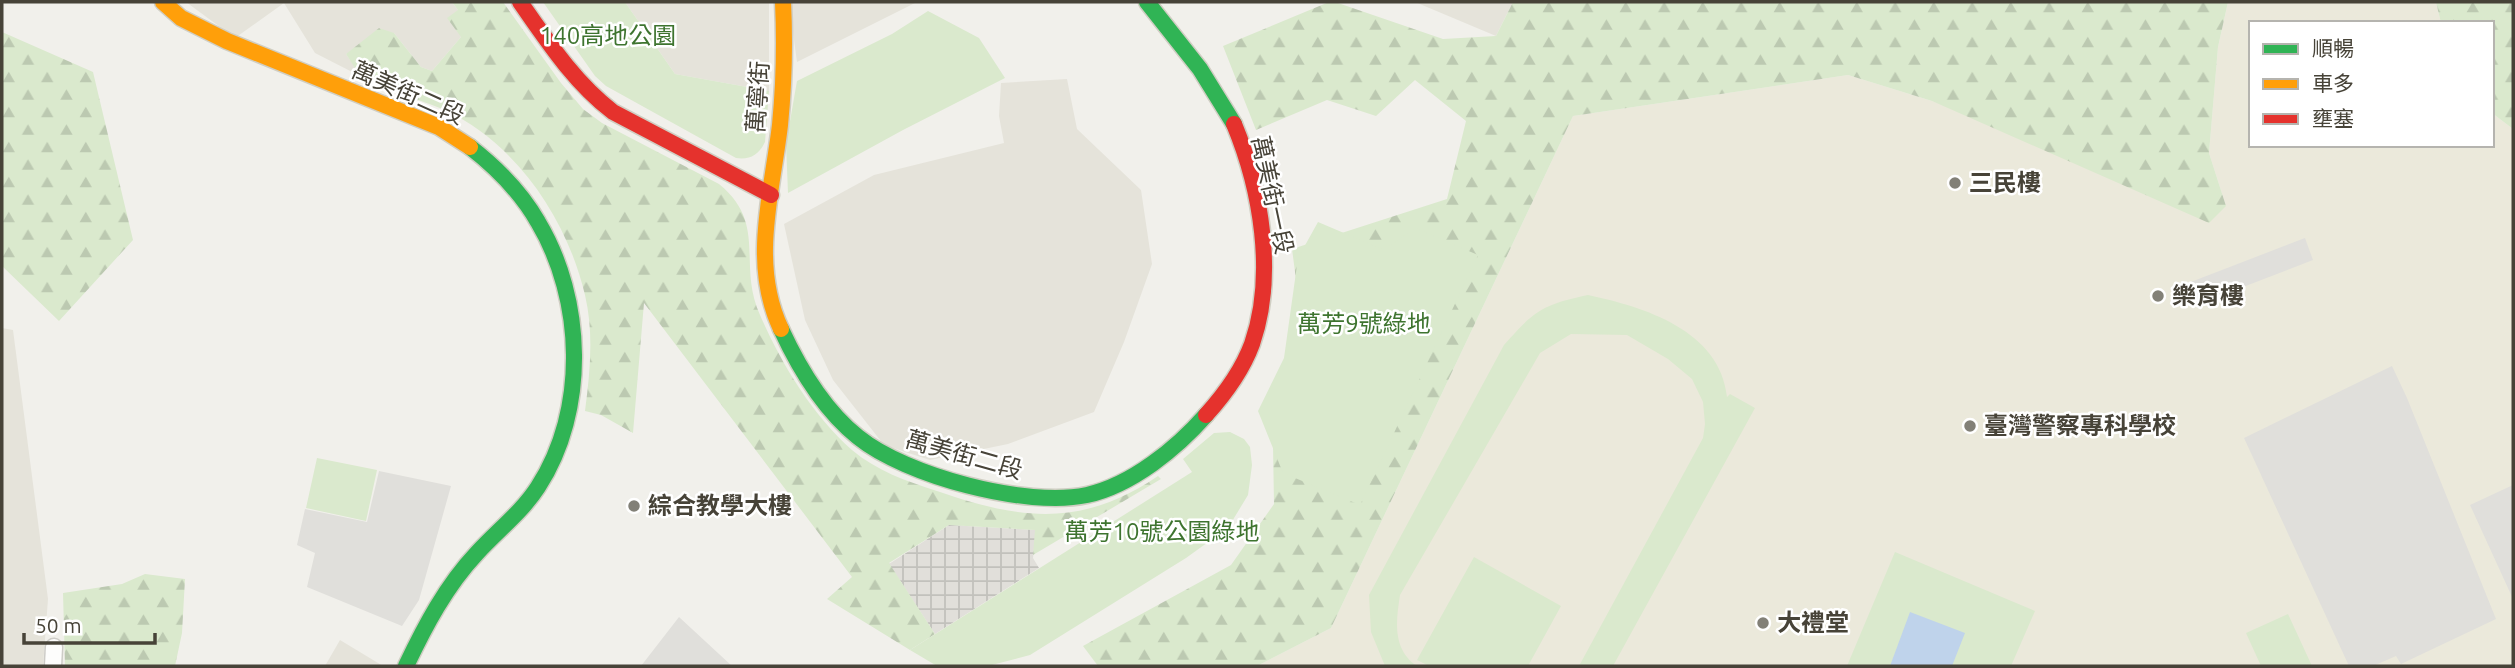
<svg xmlns="http://www.w3.org/2000/svg" width="2515" height="668" viewBox="0 0 2515 668" font-family="Ubuntu,'Noto Sans TC',sans-serif">
<style>
.residential{fill:#e5e3da}
.industrial{fill:url(#industrial-grid)}
.education{fill:#ebe9db}
.forest{fill:url(#forest-firs)}
.green{fill:#dae9cd}
.parking{fill:#e0dfdb}
.water{fill:#bfd3eb}
.lines{fill:none;stroke-linecap:round;stroke-linejoin:round}
.street-casing{stroke:#cdccc7;stroke-width:19}
.fast-casing{stroke:#d0cec3;stroke-width:19}
.slow-casing{stroke:#d0cec3;stroke-width:19}
.jam-casing{stroke:#d0cec3;stroke-width:19}
.street{stroke:#fdfdfc;stroke-width:16}
.fast{stroke:#30b455;stroke-width:16}
.slow{stroke:#ff9f0a;stroke-width:16}
.jam{stroke:#e5322d;stroke-width:16}
.poi-dot{fill:#828077;stroke:#fff;stroke-width:2.5}
.labels{text-anchor:middle;stroke-width:5;stroke-linejoin:round;paint-order:stroke}
.park-label{font-size:24px;fill:#3e742f;stroke:#fff}
.street-label{font-size:24px;fill:#474338;stroke:#fff}
.poi-label{font-size:24px;font-weight:bold;fill:#474338;stroke:#fff;text-anchor:start}
</style>
<defs>
<pattern id="industrial-grid" width="8" height="8" patternUnits="userSpaceOnUse" patternTransform="scale(1.75)"><rect width="8" height="8" fill="#e1dfda"/><path d="M0 4h8M4 0v8" fill="none" stroke="#c2c1bc"/></pattern>
<pattern id="forest-firs" width="22" height="20" patternUnits="userSpaceOnUse" patternTransform="scale(1.75)"><rect width="22" height="20" fill="#dae9cd"/><path d="M5 1l3.5 6h-7zM16 11l3.5 6h-7z" fill="#bcc9b1"/></pattern>
</defs>
<rect width="100%" height="100%" fill="#f1f0eb"/>
<!-- residential -->
<path class="residential" d="M 186,2 L 452,2 L 458,10 L 461,37 L 432,71 L 421,67 L 394,33 L 346,54 L 362,77 L 315,53 L 284,3 L 235,38 Z
M 625,2 L 769,2 L 769,91 L 675,74 Z
M 789,2 L 917,2 L 797,62 Z
M 1415,2 L 1513,2 L 1496,36 Z
M 1067,79 L 1077,129 L 1141,190 L 1152,264 L 1124,342 L 1094,412 L 1008,444 L 930,460 L 884,445 L 833,380 L 805,320 L 784,224 L 874,175 L 1004,143 L 999,116 L 1001,83 Z
M 2,328 L 13,330 L 48,599 L 43,666 L 2,666 Z
M 340,640 L 383,666 L 325,666 Z"/>
<!-- industrial -->
<path class="industrial" d="M 949,525 L 1036,530 L 1033,558 L 1039,568 L 935,634 L 889,564 Z"/>
<!-- education -->
<path class="education" d="M 2228,2 L 2436,2 L 2441,23 L 2251,23 L 2251,145 L 2492,145 L 2492,113 L 2513,129 L 2513,666 L 1257,666 L 1331,628 L 1573,116 L 1848,75 L 1932,101 L 2226,206 L 2209,153 L 2218,47 Z"/>
<!-- forest -->
<path class="forest" d="M 452,2 L 503,2 L 561,83 L 583,109 L 602,123 L 719,184 C 768,224 737,264 760,315 C 781,363 812,415 852,450 C 877,471 906,481 937,491 C 1021,520 1081,528 1158,476 L 1161,479 L 1033,555 L 1035,530 L 949,525 L 889,563 L 935,634 L 910,650 L 827,599 L 852,577 L 644,303 L 633,433 L 601,415 L 585,411 C 590,373 594,333 585,295 C 567,219 517,144 445,110 C 427,102 372,86 361,75 C 355,70 351,61 346,54 L 379,28 L 394,33 L 421,67 L 432,71 L 461,37 L 447,18 L 458,10 Z
M 1329,2 L 1335,2 L 1443,39 L 1496,36 L 1513,2 L 2228,2 L 2218,47 L 2209,153 L 2226,206 L 2209,223 L 1932,101 L 1848,75 L 1573,116 L 1331,628 L 1257,666 L 1098,666 L 1083,646 L 1231,565 L 1274,504 L 1272,388 L 1303,333 L 1292,249 L 1447,199 L 1466,121 L 1415,80 L 1376,116 L 1327,100 L 1256,130 L 1223,46 Z
M 2436,2 L 2511,2 L 2513,4 L 2513,129 L 2492,113 L 2492,23 L 2441,23 Z
M 2,32 L 93,72 L 133,240 L 59,321 L 2,266 Z
M 145,574 L 185,579 L 182,633 L 175,666 L 65,666 L 63,593 L 122,584 Z"/>
<!-- green -->
<path class="green" d="M 543,2 L 625,2 L 675,74 L 769,91 L 765,142 C 759,155 750,160 736,158 L 606,86 L 595,76 Z
M 928,11 L 979,38 L 1005,78 L 903,130 L 788,193 L 786,144 L 797,81 L 892,34 Z
M 1318,222 L 1384,250 L 1415,228 L 1478,255 L 1360,505 L 1283,473 L 1258,411 L 1284,358 L 1298,258 Z
M 1588,295 C 1644,307 1720,330 1727,397 L 1730,394 L 1755,408 L 1613,666 L 1579,666 L 1703,438 L 1705,424 L 1703,402 L 1692,379 L 1668,359 L 1627,335 L 1571,334 L 1540,353 L 1400,595 C 1396,621 1392,649 1417,666 L 1385,666 L 1371,632 L 1369,595 L 1504,345 C 1535,310 1542,305 1588,295 Z
M 1230,432 L 1244,439 L 1250,447 L 1252,465 L 1248,495 L 1231,523 L 1211,540 L 1186,558 L 1030,655 L 988,666 L 937,666 L 910,650 L 1192,472 L 1183,459 L 1214,433 Z
M 317,458 L 377,470 L 366,521 L 306,508 Z
M 1895,552 L 2035,611 L 2011,666 L 1847,666 Z
M 1474,557 L 1561,606 L 1528,666 L 1429,666 L 1417,660 Z
M 2288,614 L 2312,666 L 2261,666 L 2246,633 Z"/>
<!-- parking -->
<path class="parking" d="M 2305,238 L 2313,260 L 2191,307 L 2183,285 Z
M 2392,366 L 2407,398 L 2496,619 L 2401,664 L 2396,656 L 2373,666 L 2349,666 L 2244,438 Z
M 379,471 L 451,486 L 419,600 L 402,626 L 307,587 L 315,553 L 297,545 L 305,509 L 367,522 Z
M 2513,485 L 2513,599 L 2470,505 Z
M 679,617 L 732,666 L 641,666 Z"/>
<!-- water -->
<path class="water" d="M 1910,612 L 1965,633 L 1952,666 L 1890,666 Z"/>
<g class="lines">
<defs>
<path id="street" d="M 53,666 L 54,647"/>
<path id="fast" d="M 1147,2 L 1200,69 L 1234,124
M 781,329 C 799,368 824,410 858,437 C 906,476 1027,508 1087,495 C 1132,485 1177,448 1206,415
M 406,666 C 425,626 446,586 477,553 C 497,531 522,512 538,487 C 588,410 584,299 538,222 C 521,192 497,168 470,147"/>
<path id="slow" d="M 163,2 L 181,18 L 227,41 L 439,127 L 470,147
M 781,329 C 750,264 772,193 780,125 C 784,84 785,43 783,2"/>
<path id="jam" d="M 520,2 C 548,42 574,82 613,112 L 771,195
M 1206,415 C 1225,394 1242,371 1252,344 C 1276,275 1261,189 1234,124"/>
</defs>
<!-- street casing -->
<use href="#street" class="street-casing"/>
<!-- fast casing -->
<use href="#fast" class="fast-casing"/>
<!-- slow casing -->
<use href="#slow" class="slow-casing"/>
<!-- jam casing -->
<use href="#jam" class="jam-casing"/>
<!-- street -->
<use href="#street" class="street"/>
<!-- fast -->
<use href="#fast" class="fast"/>
<!-- slow -->
<use href="#slow" class="slow"/>
<!-- jam -->
<use href="#jam" class="jam"/>
</g>
<!-- markers -->
<g class="poi-dot">
<circle cx="1955" cy="183" r="7"/>
<circle cx="2158" cy="296" r="7"/>
<circle cx="1970" cy="426" r="7"/>
<circle cx="634" cy="506" r="7"/>
<circle cx="1763" cy="623" r="7"/>
</g>
<g class="labels">
<!-- park labels -->
<g class="park-label">
<text x="608" y="44">140高地公園</text>
<text x="1364" y="332">萬芳9號綠地</text>
<text x="1162" y="540">萬芳10號公園綠地</text>
</g>
<!-- street labels -->
<g class="street-label">
<text transform="translate(408 93) rotate(24)" y="8">萬美街二段</text>
<text transform="translate(758 97) rotate(-86)" y="8">萬寧街</text>
<text transform="translate(1272 195) rotate(78)" y="8">萬美街一段</text>
<text transform="translate(964 455) rotate(16)" y="8">萬美街二段</text>
</g>
<!-- poi labels -->
<g class="poi-label">
<text x="1969" y="191">三民樓</text>
<text x="2172" y="304">樂育樓</text>
<text x="1984" y="434">臺灣警察專科學校</text>
<text x="648" y="514">綜合教學大樓</text>
<text x="1777" y="631">大禮堂</text>
</g>
</g>
<!-- border -->
<rect width="2515" height="668" fill="none" stroke="#474338" stroke-width="7"/>
<!-- legend -->
<rect x="2249" y="21" width="245" height="126" fill="#ffffff" stroke="#b5b4af" stroke-width="2"/>
<rect x="2263" y="44" width="35" height="10" fill="#30b455" stroke="#b5b4af" stroke-width="2"/>
<text x="2312" y="56" font-size="21" fill="#474338">順暢</text>
<rect x="2263" y="79" width="35" height="10" fill="#ff9f0a" stroke="#b5b4af" stroke-width="2"/>
<text x="2312" y="91" font-size="21" fill="#474338">車多</text>
<rect x="2263" y="114" width="35" height="10" fill="#e5322d" stroke="#b5b4af" stroke-width="2"/>
<text x="2312" y="126" font-size="21" fill="#474338">壅塞</text>
<!-- scale -->
<path d="M24 633v10h131v-10" fill="none" stroke="#474338" stroke-width="3.5"/>
<text x="35" y="633" font-size="21" fill="#474338" stroke="#ffffff" stroke-width="5" paint-order="stroke">50 m</text>
</svg>
